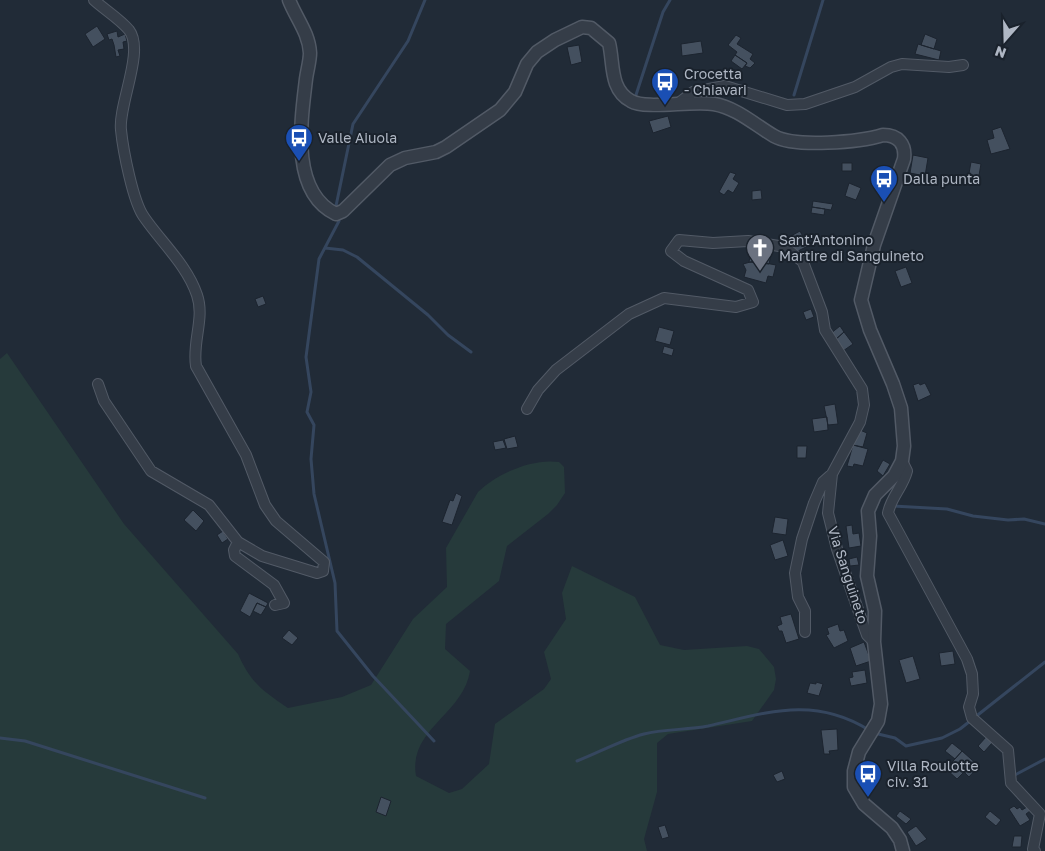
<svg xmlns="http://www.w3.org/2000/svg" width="1045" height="851" viewBox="0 0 1045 851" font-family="'Golos Text',sans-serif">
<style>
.green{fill:#263a3b}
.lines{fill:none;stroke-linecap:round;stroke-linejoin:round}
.stream{stroke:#35465e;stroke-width:3}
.building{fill:#44505f;stroke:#1c242f}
.minor-casing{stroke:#525a66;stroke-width:12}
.tertiary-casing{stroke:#525a66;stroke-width:15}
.minor{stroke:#353d48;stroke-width:10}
.tertiary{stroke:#353d48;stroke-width:12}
.labels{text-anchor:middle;stroke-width:4;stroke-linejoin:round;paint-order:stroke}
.poi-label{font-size:14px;fill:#afb7c4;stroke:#1a222c;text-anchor:start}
.street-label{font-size:14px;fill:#afb7c4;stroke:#1a222c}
</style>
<rect width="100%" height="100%" fill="#212b37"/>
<!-- green -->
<path class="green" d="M 7,353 L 124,524 L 238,654 C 251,683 262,690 288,708 L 342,697 L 371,685 L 413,619 L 447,587 L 446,548 L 478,492 C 496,474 532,458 559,462 L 564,467 L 565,493 L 557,505 L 548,514 L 507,546 L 499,581 L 446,624 L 445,649 L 470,671 C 463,715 408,729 416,776 L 449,793 L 462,789 L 489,764 L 495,724 L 544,689 L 551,679 L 544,652 L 566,619 L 562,593 L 572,566 L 635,597 L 660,645 L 684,650 L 747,646 L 759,649 L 774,667 L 776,679 L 774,690 L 752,721 L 668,734 L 657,743 L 657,792 L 644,839 L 647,851 L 0,851 L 0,359 Z"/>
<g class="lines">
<!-- stream -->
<path class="stream" d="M 794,95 L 823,0
M 635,98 L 663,12 L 670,0
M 336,206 L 353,124 L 408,41 L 425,0
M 339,221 L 319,259 L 306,357 L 311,392 L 307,412 L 314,425 L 311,459 L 314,494 L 335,583 L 337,631 L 373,676 L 434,741
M 325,248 L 343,250 L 357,257 L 428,315 L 448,335 L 471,352
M 893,506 L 947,509 L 973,516 L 1008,520 L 1024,519 L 1045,524
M 874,733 L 895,738 L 906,746 L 942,738 L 960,729 L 1045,662
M 0,738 L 25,741 L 205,798
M 577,761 C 598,753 621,740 644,734 C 664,729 687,730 708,726 C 766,713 813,695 869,730
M 1013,776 L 1045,759"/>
</g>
<!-- building -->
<path class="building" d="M 97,26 L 105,39 L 93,47 L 85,34 Z
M 117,31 L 118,37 L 125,34 L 127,41 L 123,42 L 124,49 L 118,50 L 120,56 L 116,57 L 114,45 L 112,39 L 109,40 L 107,34 Z
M 925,34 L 937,39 L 934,49 L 921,45 Z
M 736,35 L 741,38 L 737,44 L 753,54 L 750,59 L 755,63 L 750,68 L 745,66 L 747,63 L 735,55 L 737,52 L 728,45 Z
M 701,41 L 703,53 L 682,56 L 681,44 Z
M 918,44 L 941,51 L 939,60 L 915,54 Z
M 579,45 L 582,62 L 571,65 L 567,47 Z
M 735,55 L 747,63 L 742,69 L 731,61 Z
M 668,116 L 671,127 L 653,133 L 649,121 Z
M 1001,127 L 1010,149 L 991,154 L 987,140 L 994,138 L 992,130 Z
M 913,155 L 928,158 L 925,176 L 910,173 Z
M 971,162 L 981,164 L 978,181 L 968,179 Z
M 842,163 L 852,163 L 852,171 L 842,171 Z
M 730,172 L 736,174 L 733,179 L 739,183 L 733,193 L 728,190 L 724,195 L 719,192 Z
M 849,183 L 861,188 L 856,200 L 845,196 Z
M 761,190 L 762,199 L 752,200 L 752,191 Z
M 813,201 L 833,204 L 831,210 L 812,207 Z
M 812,207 L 825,209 L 824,215 L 811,213 Z
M 800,231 L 808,246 L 796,252 L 789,237 Z
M 752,246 L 772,250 L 769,264 L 749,262 Z
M 754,261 L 776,265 L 773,277 L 768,276 L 766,283 L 744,277 L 746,270 L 743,264 Z
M 906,267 L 912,283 L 901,287 L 895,271 Z
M 263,296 L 266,304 L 258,307 L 255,299 Z
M 811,309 L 814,317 L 806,320 L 803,312 Z
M 840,326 L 844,332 L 835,340 L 830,334 Z
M 659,327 L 674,331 L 670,345 L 655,341 Z
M 844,332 L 853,344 L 843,351 L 835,340 Z
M 664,346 L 674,349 L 672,356 L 662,353 Z
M 919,383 L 920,385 L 925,383 L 931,395 L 918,401 L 913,385 Z
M 835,404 L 838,424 L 828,425 L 824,406 Z
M 827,417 L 828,430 L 814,432 L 812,419 Z
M 860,430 L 867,433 L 863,447 L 853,445 Z
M 515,436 L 518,447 L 507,449 L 504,439 Z
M 503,440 L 506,448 L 495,450 L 493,442 Z
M 853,445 L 868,449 L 863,466 L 854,464 L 853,467 L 847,466 Z
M 797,446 L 807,446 L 806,458 L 797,458 Z
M 883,460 L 890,464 L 883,476 L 877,471 Z
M 456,493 L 462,496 L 452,525 L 442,522 L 450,500 L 453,501 Z
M 193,510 L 204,521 L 196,531 L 184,520 Z
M 775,517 L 788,519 L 786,535 L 772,533 Z
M 852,525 L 853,534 L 859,533 L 861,546 L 849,548 L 846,526 Z
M 223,531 L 228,539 L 222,543 L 217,535 Z
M 783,540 L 788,556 L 775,560 L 770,545 Z
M 857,557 L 859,565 L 850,566 L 849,559 Z
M 249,593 L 268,603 L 266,607 L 257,603 L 250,617 L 240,611 Z
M 257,603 L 266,607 L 261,615 L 253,611 Z
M 791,614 L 799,639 L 786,643 L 782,631 L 779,631 L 777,626 L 782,624 L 780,617 Z
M 838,624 L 840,631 L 844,630 L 848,641 L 834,648 L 826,635 L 829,634 L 827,628 Z
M 289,630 L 298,638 L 292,645 L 282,638 Z
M 864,642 L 871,661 L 856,666 L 850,648 Z
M 953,651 L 955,664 L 941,666 L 939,653 Z
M 913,656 L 920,679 L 906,683 L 899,660 Z
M 865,670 L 867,683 L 851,686 L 849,678 L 853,677 L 852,672 Z
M 816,682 L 823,684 L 819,696 L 807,693 L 810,683 L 816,684 Z
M 837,729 L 838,750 L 829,751 L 830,754 L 824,754 L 821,730 Z
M 986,737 L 992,743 L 984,752 L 978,746 Z
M 952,743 L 962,751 L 955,759 L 945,751 Z
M 962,751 L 979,766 L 969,777 L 964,772 L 957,779 L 946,769 Z
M 782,771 L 785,779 L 777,782 L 773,775 Z
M 381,797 L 391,801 L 386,816 L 376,812 Z
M 1014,806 L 1017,809 L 1020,807 L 1022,810 L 1027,807 L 1030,811 L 1026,814 L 1030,820 L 1020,826 L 1009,809 Z
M 900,811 L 911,819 L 906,824 L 896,816 Z
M 990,811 L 1001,820 L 996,826 L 985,817 Z
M 665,825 L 669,837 L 662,839 L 658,827 Z
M 916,826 L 927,839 L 916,846 L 907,832 Z
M 1014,836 L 1022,836 L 1021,847 L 1012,847 Z"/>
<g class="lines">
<defs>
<path id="minor" d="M 94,0 C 105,10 120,19 129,30 C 145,51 118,105 121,130 C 123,150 133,202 144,217 C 161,242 187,265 197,295 C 205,318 192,342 196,366 L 246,455 L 265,505 L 276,521 L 324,562 L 323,571 L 317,573 L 262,556 L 238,542 L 209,505 L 151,471 L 104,401 L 98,384
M 680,102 L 693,92 L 725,86 L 787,105 L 805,104 L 855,87 L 891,67 L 902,64 L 949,67 L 963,65
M 527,409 L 538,390 L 556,370 L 629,314 L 664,298 L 736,307 L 753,302 L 748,290 L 684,261 L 671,251 L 679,240 L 713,243 L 748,241 L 785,247 L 803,262 L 822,312 L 825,330 L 862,389 L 864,405 L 860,422 L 832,474 L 828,513 L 837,549 L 862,621 L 867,635 L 874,642
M 902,461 L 907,471 C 903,487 891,497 888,513 L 967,659 L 972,674 L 973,694 L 969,707 L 972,718 L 1008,750 L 1011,783 L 1040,814 L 1033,849 L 1035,851
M 238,542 L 234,550 L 235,556 L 274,585 L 284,603 L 275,605
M 805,632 L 805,611 L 798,597 L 795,573 L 802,539 L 814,503 L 823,482 L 832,474"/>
<path id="tertiary" d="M 289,0 C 296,18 309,33 310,53 C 310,61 307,71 306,79 C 301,121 290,192 336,214 L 343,211 L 390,165 L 405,158 L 436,152 L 446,147 L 500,110 L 515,92 L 527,64 L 537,52 L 555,40 L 582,27 L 591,28 L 609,43 C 614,63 609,89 631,101 C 646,110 692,100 714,104 C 737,108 755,125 774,136 C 795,148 860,142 883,135 C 898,135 906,144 904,159 L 874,245 L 861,300 L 870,330 L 893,384 L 901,408 L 904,446 L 902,461 L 894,476 L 875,495 L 868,511 L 870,536 L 867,576 L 875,611 L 874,642 L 881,704 L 878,721 L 859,752 L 854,771 L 854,787 L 864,804 L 892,828 L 900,840 L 903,851"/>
</defs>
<!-- minor casing -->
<use href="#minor" class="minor-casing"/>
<!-- tertiary casing -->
<use href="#tertiary" class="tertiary-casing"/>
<!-- minor -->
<use href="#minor" class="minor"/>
<!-- tertiary -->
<use href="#tertiary" class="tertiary"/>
</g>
<!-- icons -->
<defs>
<symbol id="bus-pin" viewBox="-11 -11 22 30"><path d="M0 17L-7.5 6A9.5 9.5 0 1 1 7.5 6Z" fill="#1a4fb4" stroke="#1a222c"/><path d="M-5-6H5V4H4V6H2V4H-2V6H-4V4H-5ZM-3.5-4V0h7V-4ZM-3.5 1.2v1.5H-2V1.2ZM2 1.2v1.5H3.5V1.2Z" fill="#fff"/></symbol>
<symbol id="church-pin" viewBox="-11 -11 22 30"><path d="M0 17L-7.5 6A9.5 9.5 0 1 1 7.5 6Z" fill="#6b7280" stroke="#1a222c"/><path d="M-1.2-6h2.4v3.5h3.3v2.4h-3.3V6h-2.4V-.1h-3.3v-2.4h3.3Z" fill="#fff"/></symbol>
</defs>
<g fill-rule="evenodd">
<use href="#bus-pin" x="649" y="66" width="32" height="43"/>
<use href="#bus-pin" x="283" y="122" width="32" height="43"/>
<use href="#bus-pin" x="868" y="163" width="32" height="43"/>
<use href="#church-pin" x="744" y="232" width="32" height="43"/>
<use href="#bus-pin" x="852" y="758" width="32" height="43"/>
</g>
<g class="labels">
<!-- poi labels -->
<g class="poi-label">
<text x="684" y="79">Crocetta<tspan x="684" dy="16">- Chiavari</tspan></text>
<text x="318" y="143">Valle Aiuola</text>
<text x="903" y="184">Dalla punta</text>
<text x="779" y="245">Sant'Antonino<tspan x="779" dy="16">Martire di Sanguineto</tspan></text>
<text x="887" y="771">Villa Roulotte<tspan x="887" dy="16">civ. 31</tspan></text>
</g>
<!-- street labels -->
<g class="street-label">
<text transform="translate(848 575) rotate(72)" y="5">Via Sanguineto</text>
</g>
</g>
<!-- north arrow -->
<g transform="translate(1005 40) rotate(200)" stroke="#1a222c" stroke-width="4" paint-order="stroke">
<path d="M0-4L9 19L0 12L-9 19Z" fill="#afb7c4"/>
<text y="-8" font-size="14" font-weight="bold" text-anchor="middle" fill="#afb7c4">N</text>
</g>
</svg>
